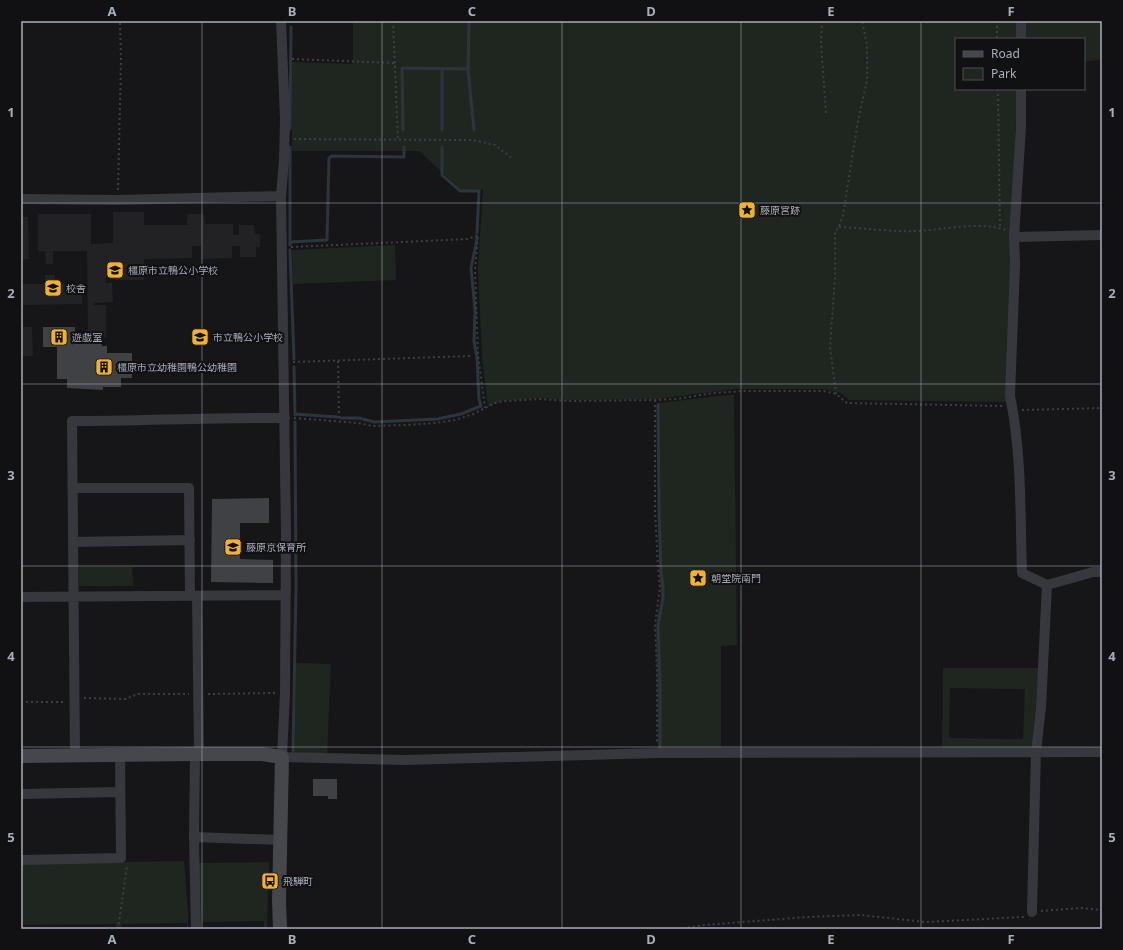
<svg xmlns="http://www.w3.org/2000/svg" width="1123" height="950" viewBox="0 0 1123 950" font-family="'Noto Sans','Noto Sans JP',sans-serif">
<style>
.built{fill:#222225}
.green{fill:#1e261f;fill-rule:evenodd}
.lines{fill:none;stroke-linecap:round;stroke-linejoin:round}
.stream{stroke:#2c353c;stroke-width:3}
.building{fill:#404145}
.path{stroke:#3d3f44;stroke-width:2;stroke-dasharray:2 3;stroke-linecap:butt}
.street{stroke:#37383d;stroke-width:10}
.secondary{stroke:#45474d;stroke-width:14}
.grid{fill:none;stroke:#a8adb8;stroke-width:1;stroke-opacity:0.55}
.labels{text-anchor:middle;stroke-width:4;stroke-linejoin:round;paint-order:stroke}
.poi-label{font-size:10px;fill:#a8adb8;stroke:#111113;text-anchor:start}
.neatline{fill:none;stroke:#a8adb8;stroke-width:1.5}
.grid-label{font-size:13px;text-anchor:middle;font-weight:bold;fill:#a8adb8}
</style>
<rect width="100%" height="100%" fill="#161618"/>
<!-- built -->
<path class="built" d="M 113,212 L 144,212 L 144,225 L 187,225 L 188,214 L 204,214 L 205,224 L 233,224 L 233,235 L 239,234 L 239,225 L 254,225 L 255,234 L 260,234 L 260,247 L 256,247 L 256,257 L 240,257 L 240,246 L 232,246 L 232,258 L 201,259 L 201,246 L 192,246 L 192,258 L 144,259 L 144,280 L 115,280 L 114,276 L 106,276 L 106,283 L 112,283 L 113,302 L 94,303 L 94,305 L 106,305 L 106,337 L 88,337 L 87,251 L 53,251 L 53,264 L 46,264 L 45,251 L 38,251 L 38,214 L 91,214 L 91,244 L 113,243 Z
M 21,217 L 28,217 L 29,259 L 21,260 Z
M 45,275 L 55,275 L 55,284 L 84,284 L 84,293 L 82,294 L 82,304 L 21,305 L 21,284 L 45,284 Z
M 21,327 L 32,327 L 33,356 L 21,356 Z"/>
<!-- green -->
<path class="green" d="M 353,21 L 1102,21 L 1102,59 L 1084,62 L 1084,39 L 956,39 L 956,89 L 1017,89 L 1007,402 L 849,400 L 841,393 L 824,389 L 734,389 L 657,399 L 573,400 L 538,398 L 501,401 L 488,407 L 482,357 L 478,268 L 483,190 L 462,191 L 419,151 L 292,151 L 292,62 L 353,64 Z
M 395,245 L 396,280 L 293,284 L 292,250 Z
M 734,395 L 737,645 L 721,646 L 721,750 L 658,751 L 656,637 L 657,615 L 661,598 L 659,570 L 657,403 C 683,401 708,396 734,395 Z
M 79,567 L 132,567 L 133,586 L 79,586 Z
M 296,663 L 331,664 L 327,755 L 294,755 Z
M 943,668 L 1038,668 L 1036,704 L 1031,749 L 942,749 ZM 950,688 L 1025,689 L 1023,739 L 949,738 Z
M 184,861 L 188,913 L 188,929 L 144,929 L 187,928 L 187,923 L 122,924 L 122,929 L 116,929 L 116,924 L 21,925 L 21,864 Z
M 269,862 L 267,929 L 202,929 L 199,863 ZM 264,921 L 264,927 L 202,928 L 202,922 Z"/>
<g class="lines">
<!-- stream -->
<path class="stream" d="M 442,69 L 442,130
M 468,69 L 474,130
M 290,129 L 291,27
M 403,130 L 402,68 L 468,69 L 469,21
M 442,147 L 442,175 L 460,191 L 479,191 L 477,233
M 290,242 L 327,240 L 329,158 L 332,156 L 404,157 L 404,147
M 290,245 L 290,147
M 290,250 L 294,359
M 294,367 L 295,415
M 658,405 L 659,510 L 661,572 L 663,587 L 663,599 L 658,625 L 660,683 L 660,750
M 295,414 L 337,417
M 341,418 L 359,418 L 374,422 L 437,419 L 461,414 L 481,406 L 479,399 L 477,358 L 474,341 L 475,310 L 471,268 L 476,244 L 477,237
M 293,751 L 296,587 L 295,422"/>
</g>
<!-- building -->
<path class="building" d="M 43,327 L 75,327 L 75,341 L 102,341 L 102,346 L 107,346 L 107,353 L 132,353 L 132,378 L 121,378 L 121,387 L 103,387 L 103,390 L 67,388 L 67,379 L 57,379 L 57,347 L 43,347 Z
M 269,498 L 269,523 L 240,523 L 240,559 L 273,560 L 273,583 L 211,582 L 212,499 Z
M 313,779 L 337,779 L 337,799 L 328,799 L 328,796 L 313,796 Z"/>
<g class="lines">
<!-- path -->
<path class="path" d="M 393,21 L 398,140
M 822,21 L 821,41 L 826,114
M 997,21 L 997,39
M 292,59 L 395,63
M 998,89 L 1000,228
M 294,139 L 473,140 L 495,145 L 512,158
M 118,190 L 121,61 L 120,21
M 839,227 C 865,228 890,232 916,231 C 943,230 981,221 1006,230
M 291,247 L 468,239 L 478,235 L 475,270 L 478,355 L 485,408
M 338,361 L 339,421
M 293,362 L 470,356
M 836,394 L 830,347 L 835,277 L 835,232 L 839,227 L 843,215 L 858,121 L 867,80 L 867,45 L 862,21
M 655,400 L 655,508 L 658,568 L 660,587 L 655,623 L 657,672 L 657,744
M 1022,410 L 1102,408
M 294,418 L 358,423 L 373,426 L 405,425 L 435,423 L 455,420 L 473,414 L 497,402 L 507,401 L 539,399 L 570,401 L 655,400 L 677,399 L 713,393 L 744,391 L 824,391 L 836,394 L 847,403 L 1003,406
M 208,694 L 275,693
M 84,698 L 125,699 L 138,694 L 189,694
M 21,702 L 66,702
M 1041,911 L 1080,908 L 1102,910
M 118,929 L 127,866
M 678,929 L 704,925 L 807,917 L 861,915 L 925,922 L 1024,917"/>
<!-- street -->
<path class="street" d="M 281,21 L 285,119 L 284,160 L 281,196 L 286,534 L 285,693 L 282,757 L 405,760 L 657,753 L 1102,752
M 1021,21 L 1021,39
M 1021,89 L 1021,127 L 1014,237 L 1015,264 L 1010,396 C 1022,454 1020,514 1022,573 L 1047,585 L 1093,572 L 1102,572
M 21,199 L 118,200 L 281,196
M 1014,237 L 1102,235
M 73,488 L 189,488 L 190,596
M 73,542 L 190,540
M 197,596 L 199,754
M 21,597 L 286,595
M 195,754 L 194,837 L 196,929
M 75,755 L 72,421 C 143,421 214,417 285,418
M 21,794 L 120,792
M 194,837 L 280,840
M 21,860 L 121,858 L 120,754
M 1032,912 L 1036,752 L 1041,707 L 1047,585"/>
<!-- secondary -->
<path class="secondary" d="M 21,756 L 195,754 L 262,754 L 282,757 L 279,900 L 280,929"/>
</g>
<!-- grid -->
<path class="grid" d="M 202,21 L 202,929M 382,21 L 382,929M 562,21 L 562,929M 741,21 L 741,929M 921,21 L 921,929M 21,203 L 1102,203M 21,384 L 1102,384M 21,566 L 1102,566M 21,747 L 1102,747"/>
<!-- icons -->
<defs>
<symbol id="sight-square" viewBox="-11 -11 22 22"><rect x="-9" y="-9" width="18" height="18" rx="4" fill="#f2b134" stroke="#111113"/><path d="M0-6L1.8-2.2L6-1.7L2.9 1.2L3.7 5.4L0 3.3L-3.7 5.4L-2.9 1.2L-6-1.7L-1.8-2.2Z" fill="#111"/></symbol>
<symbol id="school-square" viewBox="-11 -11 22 22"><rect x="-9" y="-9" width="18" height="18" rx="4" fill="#f2b134" stroke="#111113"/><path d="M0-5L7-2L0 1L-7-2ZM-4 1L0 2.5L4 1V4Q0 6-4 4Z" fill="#111"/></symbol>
<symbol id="building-square" viewBox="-11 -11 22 22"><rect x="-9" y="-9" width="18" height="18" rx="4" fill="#f2b134" stroke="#111113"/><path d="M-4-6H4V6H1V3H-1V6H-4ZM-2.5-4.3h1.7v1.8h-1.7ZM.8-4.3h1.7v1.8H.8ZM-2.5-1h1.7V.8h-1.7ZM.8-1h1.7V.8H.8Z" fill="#111"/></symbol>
<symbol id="bus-square" viewBox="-11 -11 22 22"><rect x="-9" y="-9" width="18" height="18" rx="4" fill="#f2b134" stroke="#111113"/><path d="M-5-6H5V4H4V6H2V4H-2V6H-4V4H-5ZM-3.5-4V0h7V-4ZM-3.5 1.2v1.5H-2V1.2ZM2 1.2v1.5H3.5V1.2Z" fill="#111"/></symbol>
</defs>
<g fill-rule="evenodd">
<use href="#sight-square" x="737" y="200" width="20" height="20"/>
<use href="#school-square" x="105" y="260" width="20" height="20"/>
<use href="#school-square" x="43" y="278" width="20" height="20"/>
<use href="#building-square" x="49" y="327" width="20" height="20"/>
<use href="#school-square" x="190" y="327" width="20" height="20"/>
<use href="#building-square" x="94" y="357" width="20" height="20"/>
<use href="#school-square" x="223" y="537" width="20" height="20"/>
<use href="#sight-square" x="688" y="568" width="20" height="20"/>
<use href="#bus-square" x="260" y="871" width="20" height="20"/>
</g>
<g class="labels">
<!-- poi labels -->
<g class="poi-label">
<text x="760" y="214">藤原宮跡</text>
<text x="128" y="274">橿原市立鴨公小学校</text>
<text x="66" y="292">校舎</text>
<text x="72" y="341">遊戯室</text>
<text x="213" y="341">市立鴨公小学校</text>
<text x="117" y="371">橿原市立幼稚園鴨公幼稚園</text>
<text x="246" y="551">藤原京保育所</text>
<text x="711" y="582">朝堂院南門</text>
<text x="283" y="885">飛騨町</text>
</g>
</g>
<!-- border -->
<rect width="1123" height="950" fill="none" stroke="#111113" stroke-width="44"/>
<!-- legend -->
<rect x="955" y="38" width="130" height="52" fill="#111113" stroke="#4d4f55"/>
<rect x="963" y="51" width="20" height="6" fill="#45474d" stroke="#4d4f55"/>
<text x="991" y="58" font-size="12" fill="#a8adb8">Road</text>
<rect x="963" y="68" width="20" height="12" fill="#1e261f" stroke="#4d4f55"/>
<text x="991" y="78" font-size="12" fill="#a8adb8">Park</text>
<rect x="22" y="22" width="1079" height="906" class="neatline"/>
<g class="grid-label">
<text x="112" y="16">A</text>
<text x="292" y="16">B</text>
<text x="472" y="16">C</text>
<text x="651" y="16">D</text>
<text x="831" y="16">E</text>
<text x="1011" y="16">F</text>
<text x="11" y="117">1</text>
<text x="1112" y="117">1</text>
<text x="11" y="298">2</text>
<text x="1112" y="298">2</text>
<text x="11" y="480">3</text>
<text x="1112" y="480">3</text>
<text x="11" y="661">4</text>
<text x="1112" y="661">4</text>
<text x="11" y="842">5</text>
<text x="1112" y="842">5</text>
<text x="112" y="944">A</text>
<text x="292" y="944">B</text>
<text x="472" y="944">C</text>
<text x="651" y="944">D</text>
<text x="831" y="944">E</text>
<text x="1011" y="944">F</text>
</g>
</svg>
